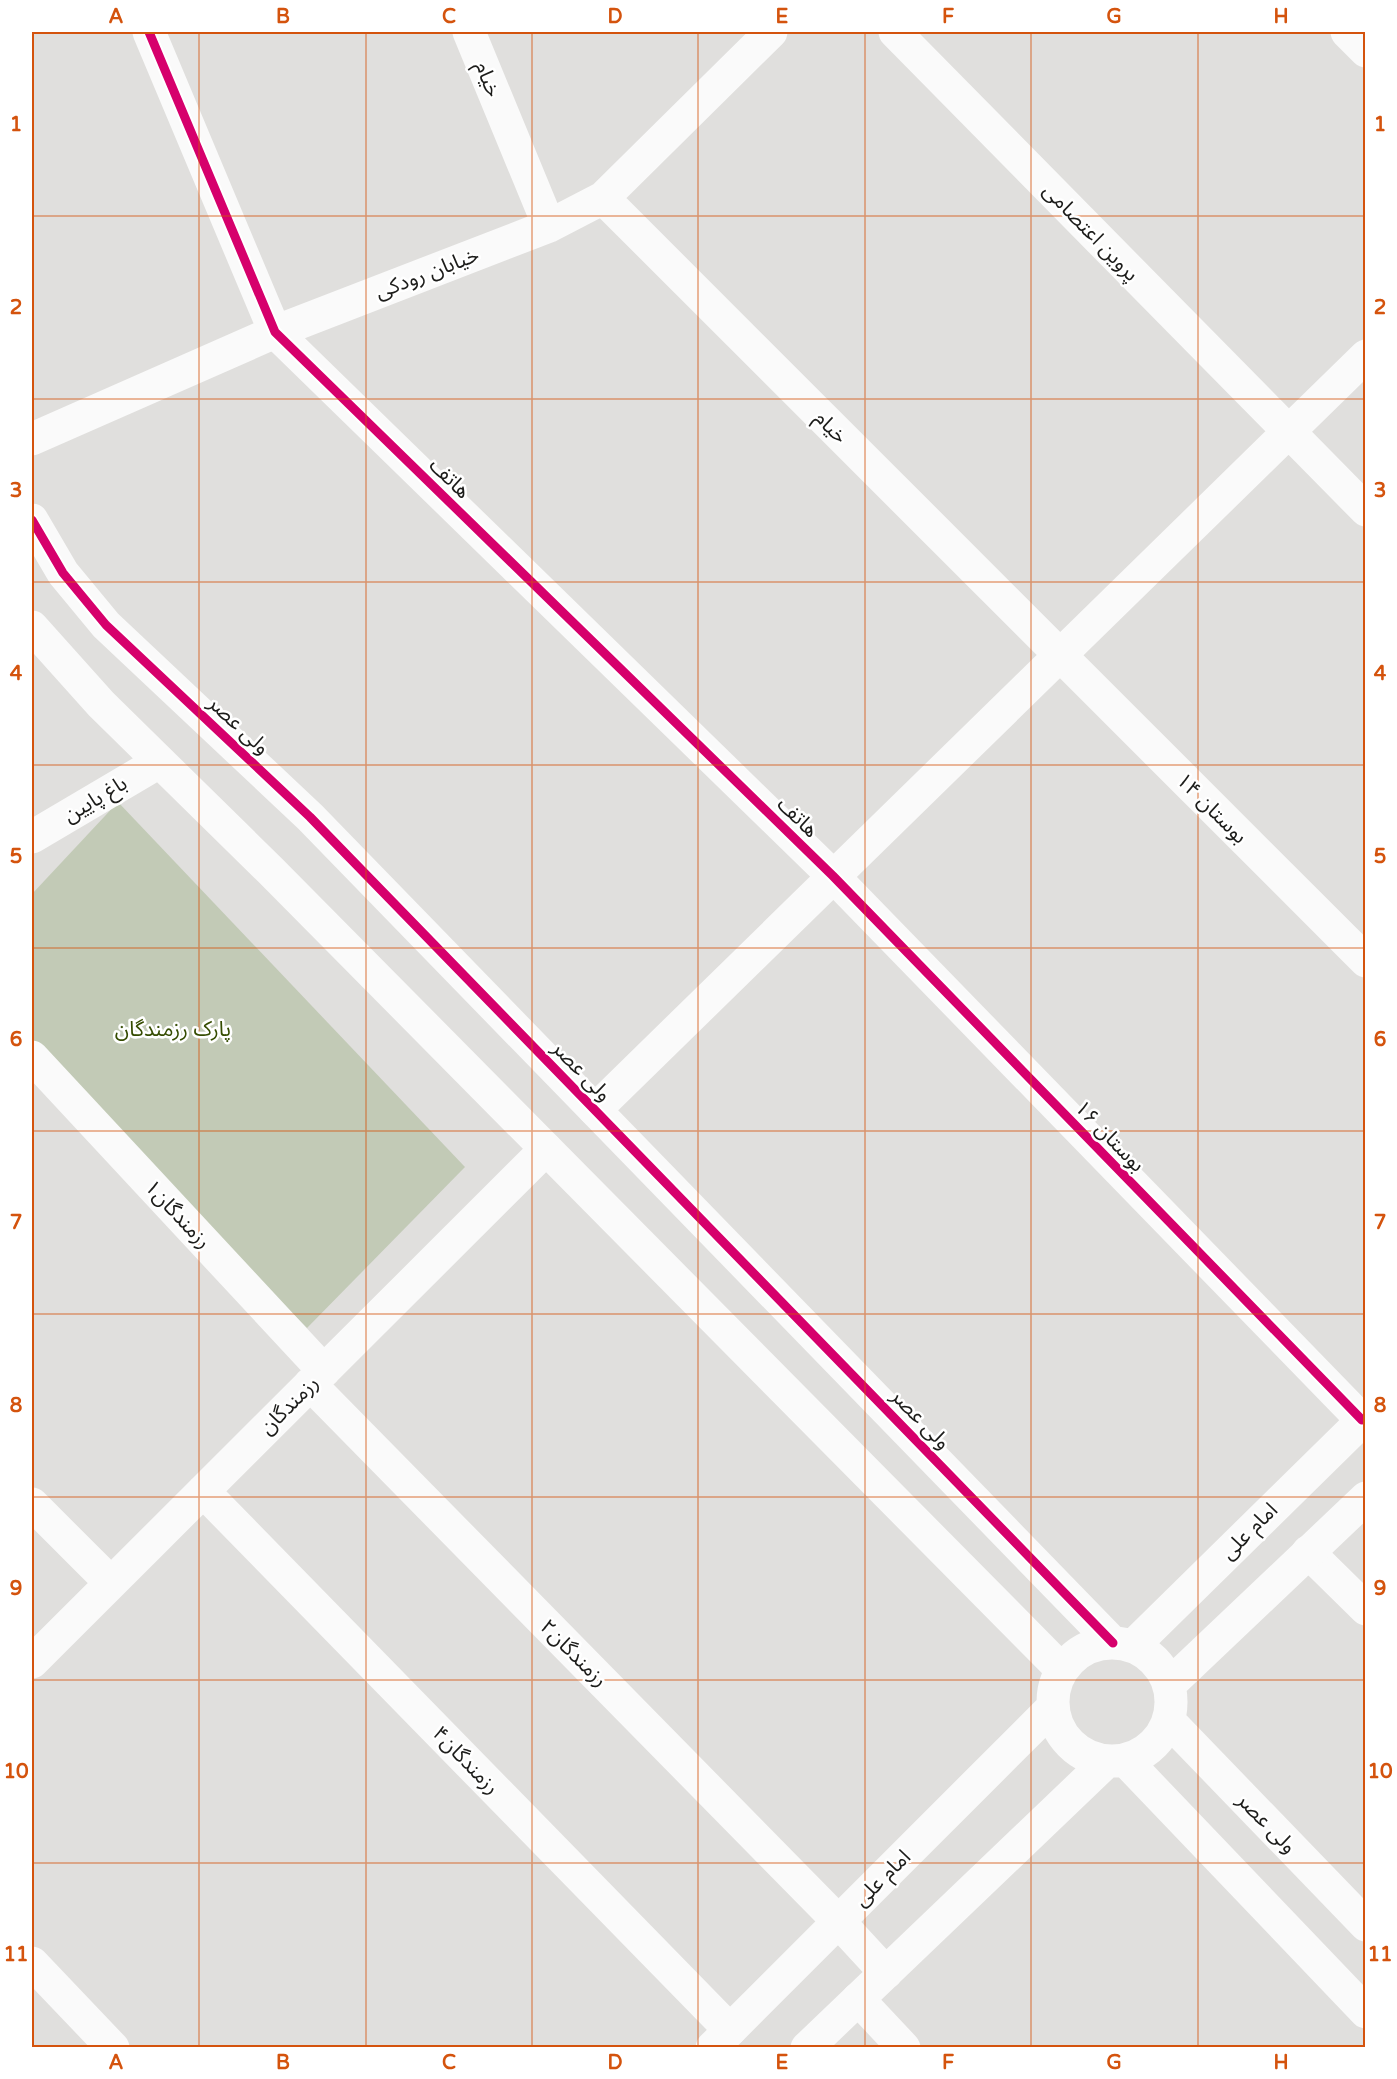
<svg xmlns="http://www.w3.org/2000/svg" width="1397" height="2079" viewBox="0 0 1397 2079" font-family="'Varela Round','Noto Sans Arabic',sans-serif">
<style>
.green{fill:#c2cab6}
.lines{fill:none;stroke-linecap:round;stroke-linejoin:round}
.minor{stroke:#fafafa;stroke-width:33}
.tertiary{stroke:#fafafa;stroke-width:33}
.cycleway-casing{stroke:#fff;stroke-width:13}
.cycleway{stroke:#d6006c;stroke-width:9}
.grid{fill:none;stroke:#d4530d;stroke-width:1.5;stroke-opacity:0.55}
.labels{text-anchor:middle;stroke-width:5;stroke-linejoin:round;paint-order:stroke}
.street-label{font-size:21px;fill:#1c1c1a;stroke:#fff}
.park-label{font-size:21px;fill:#354c01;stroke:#fff}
.neatline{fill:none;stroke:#d4530d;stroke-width:2}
.grid-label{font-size:20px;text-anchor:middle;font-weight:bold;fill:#d4530d}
</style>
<rect width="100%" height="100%" fill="#e0dfdd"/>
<!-- green -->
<path class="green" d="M 118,802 L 465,1167 L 307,1328 L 32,1051 L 32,894 Z"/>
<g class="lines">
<!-- minor -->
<path class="minor" d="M 149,32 L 275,332 L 833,876 L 1362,1420
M 469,32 L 549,226
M 895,32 L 1366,510
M 1347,32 L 1366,51
M 603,198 L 1366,961
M 32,439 L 275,332 L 549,226 L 603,198 L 771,32
M 32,837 L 159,762
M 32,1057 L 324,1371
M 595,1110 L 1366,356
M 310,1384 L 838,1921
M 203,1491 L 730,2030
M 32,1504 L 111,1583
M 1308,1552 L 1366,1609
M 32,1662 L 546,1149
M 32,1963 L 113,2048
M 858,1999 L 904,2048"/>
<!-- tertiary -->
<path class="tertiary" d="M 32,520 L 63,573 L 106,625 L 310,817 L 1113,1643
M 32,627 L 101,704 L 270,870 L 1062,1670
M1053 1702a59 59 0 1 1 118 0a59 59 0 1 1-118 0Z
M 1133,1646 L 1366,1417
M 1169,1685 L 1366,1498
M 1169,1721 L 1366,1925
M 1126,1761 L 1366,2012
M 838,1921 L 886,1973
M 712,2048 L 1052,1708
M 807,2048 L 1106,1762"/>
<defs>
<path id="cycleway" d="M 149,32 L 275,332 L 833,876 L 1362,1420
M 32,520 L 63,573 L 106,625 L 310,817 L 1113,1643"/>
</defs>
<!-- cycleway casing -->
<use href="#cycleway" class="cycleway-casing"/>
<!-- cycleway -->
<use href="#cycleway" class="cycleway"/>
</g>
<!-- grid -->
<path class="grid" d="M 199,32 L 199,2048M 366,32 L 366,2048M 532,32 L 532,2048M 698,32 L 698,2048M 865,32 L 865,2048M 1031,32 L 1031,2048M 1198,32 L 1198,2048M 32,216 L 1366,216M 32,399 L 1366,399M 32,582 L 1366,582M 32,765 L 1366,765M 32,948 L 1366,948M 32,1131 L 1366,1131M 32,1314 L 1366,1314M 32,1497 L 1366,1497M 32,1680 L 1366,1680M 32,1863 L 1366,1863"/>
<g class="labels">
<!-- street labels -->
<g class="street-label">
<text transform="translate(488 79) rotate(68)" y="7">خیام</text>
<text transform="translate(1091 232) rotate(46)" y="7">پروین اعتصامی</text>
<text transform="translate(427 273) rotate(-21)" y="7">خیابان رودکی</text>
<text transform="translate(831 427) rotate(45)" y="7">خیام</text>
<text transform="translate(450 478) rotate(44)" y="7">هاتف</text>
<text transform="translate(239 725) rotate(43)" y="7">ولی عصر</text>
<text transform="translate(95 799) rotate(-31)" y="7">باغ پایین</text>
<text transform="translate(1212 808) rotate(45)" y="7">بوستان ۱۴</text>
<text transform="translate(798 817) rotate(44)" y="7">هاتف</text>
<text transform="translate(582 1071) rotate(46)" y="7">ولی عصر</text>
<text transform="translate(1110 1136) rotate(46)" y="7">بوستان ۱۶</text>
<text transform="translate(178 1214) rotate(47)" y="7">رزمندگان۱</text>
<text transform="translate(289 1405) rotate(-45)" y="7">رزمندگان</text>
<text transform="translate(921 1419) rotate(46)" y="7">ولی عصر</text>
<text transform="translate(1249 1531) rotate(-45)" y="7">امام علی</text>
<text transform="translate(574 1653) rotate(45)" y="7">رزمندگان۲</text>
<text transform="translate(466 1760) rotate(46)" y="7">رزمندگان۴</text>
<text transform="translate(1267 1823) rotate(46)" y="7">ولی عصر</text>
<text transform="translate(882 1878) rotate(-45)" y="7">امام علی</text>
</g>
<!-- park labels -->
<g class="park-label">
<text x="173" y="1036">پارک رزمندگان</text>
</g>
</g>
<!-- border -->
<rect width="1397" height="2079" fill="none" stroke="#ffffff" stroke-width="66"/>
<rect x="33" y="33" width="1331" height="2013" class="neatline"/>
<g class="grid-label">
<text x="116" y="23">A</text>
<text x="283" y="23">B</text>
<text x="449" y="23">C</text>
<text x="615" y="23">D</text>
<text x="782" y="23">E</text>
<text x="948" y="23">F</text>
<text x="1114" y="23">G</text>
<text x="1281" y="23">H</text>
<text x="16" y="131">1</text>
<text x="1380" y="131">1</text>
<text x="16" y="314">2</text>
<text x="1380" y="314">2</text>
<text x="16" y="497">3</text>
<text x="1380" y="497">3</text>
<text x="16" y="680">4</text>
<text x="1380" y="680">4</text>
<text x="16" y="863">5</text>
<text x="1380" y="863">5</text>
<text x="16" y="1046">6</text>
<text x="1380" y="1046">6</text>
<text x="16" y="1229">7</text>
<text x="1380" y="1229">7</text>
<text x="16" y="1412">8</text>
<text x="1380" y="1412">8</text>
<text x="16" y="1595">9</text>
<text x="1380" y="1595">9</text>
<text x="16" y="1778">10</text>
<text x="1380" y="1778">10</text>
<text x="16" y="1961">11</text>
<text x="1380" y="1961">11</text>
<text x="116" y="2069">A</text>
<text x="283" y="2069">B</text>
<text x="449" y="2069">C</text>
<text x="615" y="2069">D</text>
<text x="782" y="2069">E</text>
<text x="948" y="2069">F</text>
<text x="1114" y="2069">G</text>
<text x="1281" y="2069">H</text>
</g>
</svg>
